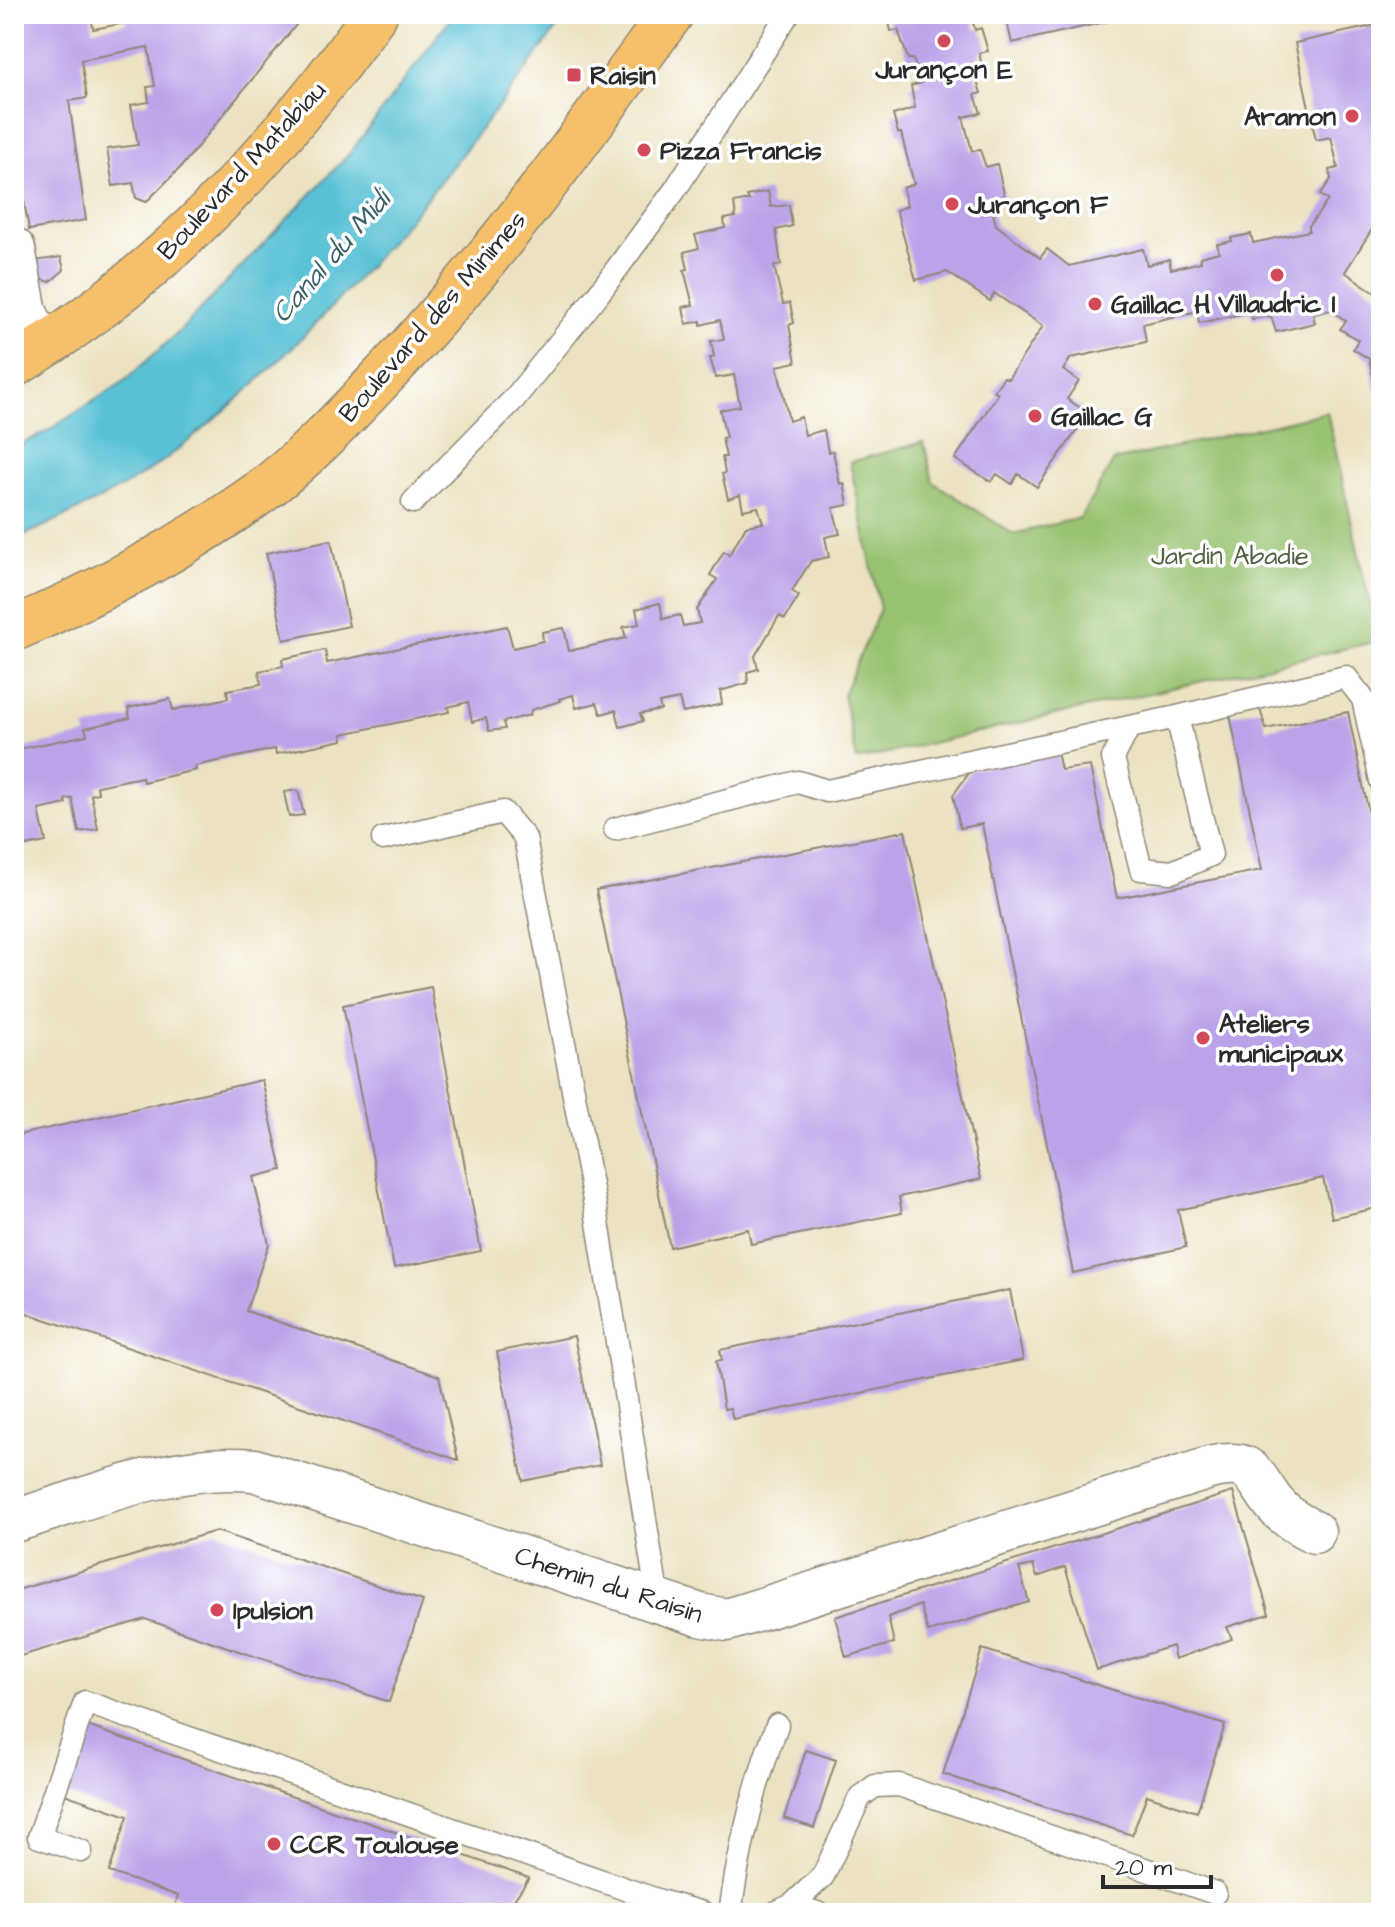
<svg xmlns="http://www.w3.org/2000/svg" width="1395" height="1927" viewBox="0 0 1395 1927" font-family="'Architects Daughter',sans-serif">
<style>
.green{fill:#98c270;stroke:#62764e;stroke-width:2}
.water{fill:#59c1d5;stroke:#427680;stroke-width:2}
.building{fill:#bba3e9}
.lines{fill:none;stroke-linecap:round;stroke-linejoin:round}
.service-casing{stroke:#8c8676;stroke-width:25}
.minor-casing{stroke:#8c8676;stroke-width:45}
.primary-casing{stroke:#8c8676;stroke-width:47}
.service{stroke:#fff;stroke-width:22}
.minor{stroke:#fff;stroke-width:42}
.primary{stroke:#f6c06b;stroke-width:44}
.poi-dot{fill:#d1495b;stroke:#fff;stroke-width:3}
.labels{text-anchor:middle;stroke-width:7;stroke-linejoin:round;paint-order:stroke}
.poi-label{font-size:26px;font-weight:bold;fill:#2b2b2b;stroke:#fff;text-anchor:start}
.street-label{font-size:26px;fill:#2b2b2b;stroke:#fff}
.park-label{font-size:26px;fill:#516043;stroke:#fff}
.water-label{font-size:28px;font-style:italic;fill:#3b6066;stroke:#fff}
</style>
<rect width="100%" height="100%" fill="#fff"/>
<filter id="ink" filterUnits="userSpaceOnUse"><feTurbulence type="fractalNoise" baseFrequency=".0125" numOctaves="2"/><feDisplacementMap in="SourceGraphic" scale="16" xChannelSelector="R" yChannelSelector="G"/><feConvolveMatrix kernelMatrix="1 2 1 2 8 2 1 2 1" color-interpolation-filters="sRGB"/></filter>
<filter id="wash" filterUnits="userSpaceOnUse"><feTurbulence type="fractalNoise" baseFrequency=".006" numOctaves="4" result="noise"/><feDisplacementMap in="SourceGraphic" scale="32" xChannelSelector="R" yChannelSelector="G"/><feGaussianBlur stdDeviation="1.8" result="paint"/><feColorMatrix in="noise" values="0 0 0 0 0 0 0 0 0 0 0 0 0 0 0 0 0 1.4 0 .05"/><feComposite in="paint" operator="in"/></filter>
<g filter="url(#wash)">
<rect width="100%" height="100%" fill="#ece2c1"/>
<!-- green -->
<path class="green" d="M 1327,412 L 1378,641 L 857,760 L 843,695 L 880,609 L 850,462 L 924,442 L 933,482 L 1013,534 L 1080,518 L 1114,461 Z"/>
<!-- water -->
<path class="water" d="M 454,14 L 567,14 C 453,171 332,327 179,449 C 130,488 70,514 14,540 L 14,448 L 46,432 L 123,382 L 178,333 L 350,153 Z"/>
<g id="blocks">
<!-- building -->
<path class="building" d="M 14,14 L 91,14 L 93,29 L 126,23 L 124,14 L 305,14 L 181,167 L 146,202 L 136,198 L 133,183 L 113,186 L 107,149 L 138,145 L 131,105 L 149,102 L 147,87 L 155,86 L 148,47 L 81,60 L 87,98 L 69,101 L 86,220 L 29,230 L 14,144 Z
M 887,14 L 971,14 L 975,30 L 981,28 L 988,51 L 979,53 L 983,70 L 974,71 L 981,93 L 975,95 L 981,113 L 963,117 L 972,151 L 980,150 L 986,167 L 997,164 L 1006,202 L 991,206 L 996,225 L 1040,258 L 1047,249 L 1069,266 L 1143,249 L 1147,265 L 1169,259 L 1171,269 L 1201,262 L 1200,257 L 1219,252 L 1217,244 L 1232,241 L 1231,238 L 1251,234 L 1253,243 L 1309,231 L 1309,226 L 1328,200 L 1320,195 L 1331,179 L 1329,170 L 1338,168 L 1331,137 L 1316,140 L 1295,43 L 1381,24 L 1381,215 L 1345,272 L 1381,297 L 1381,394 L 1377,394 L 1369,359 L 1353,349 L 1358,340 L 1340,329 L 1346,321 L 1331,310 L 1313,314 L 1315,323 L 1276,332 L 1271,316 L 1252,319 L 1250,312 L 1199,323 L 1197,311 L 1143,324 L 1146,342 L 1071,358 L 1063,370 L 1079,381 L 1067,399 L 1082,409 L 1072,425 L 1078,429 L 1037,487 L 1018,474 L 1012,484 L 997,474 L 991,482 L 955,459 L 998,394 L 994,391 L 1004,377 L 1008,379 L 1043,326 L 994,293 L 990,301 L 947,272 L 916,280 L 896,210 L 907,206 L 903,188 L 914,184 L 901,133 L 898,133 L 893,115 L 915,108 L 911,86 L 921,83 L 913,59 L 908,59 L 898,30 L 891,31 Z
M 1005,14 L 1136,14 L 1136,15 L 1012,43 Z
M 768,191 L 771,207 L 789,205 L 792,226 L 776,230 L 781,265 L 774,266 L 783,304 L 790,303 L 794,323 L 789,325 L 796,362 L 777,366 L 789,421 L 801,417 L 805,435 L 824,430 L 828,452 L 833,451 L 840,484 L 844,483 L 848,505 L 833,508 L 840,534 L 825,537 L 829,557 L 811,561 L 792,591 L 799,596 L 785,619 L 779,616 L 755,656 L 758,669 L 747,672 L 748,683 L 720,691 L 722,704 L 683,713 L 679,699 L 659,703 L 661,710 L 640,714 L 643,721 L 620,727 L 616,710 L 601,714 L 597,703 L 576,708 L 573,695 L 559,699 L 560,701 L 531,710 L 530,715 L 503,722 L 505,729 L 489,731 L 486,718 L 472,722 L 468,702 L 448,707 L 449,712 L 342,734 L 343,740 L 276,754 L 275,749 L 195,766 L 196,770 L 143,782 L 142,777 L 97,786 L 98,793 L 91,795 L 98,829 L 79,832 L 72,798 L 65,800 L 66,804 L 39,810 L 46,842 L 26,846 L 19,814 L 14,815 L 14,750 L 87,735 L 85,728 L 130,718 L 128,708 L 170,699 L 173,710 L 228,698 L 227,690 L 261,684 L 259,671 L 283,666 L 282,659 L 325,650 L 327,663 L 507,626 L 513,648 L 543,641 L 542,632 L 564,628 L 569,651 L 626,638 L 623,627 L 639,624 L 636,609 L 660,603 L 663,619 L 680,615 L 683,626 L 700,623 L 697,610 L 717,579 L 710,575 L 724,551 L 729,555 L 746,526 L 763,523 L 758,507 L 743,510 L 740,495 L 728,499 L 722,474 L 725,473 L 722,457 L 726,457 L 722,438 L 726,438 L 720,410 L 740,406 L 734,375 L 716,378 L 710,358 L 714,357 L 711,341 L 724,339 L 720,320 L 701,325 L 701,321 L 686,324 L 683,307 L 693,305 L 684,270 L 688,269 L 684,252 L 699,248 L 695,235 L 725,228 L 724,219 L 736,217 L 734,203 L 749,200 L 747,196 Z
M 61,257 L 64,270 L 50,282 L 37,278 L 34,261 Z
M 331,540 L 349,626 L 284,640 L 266,553 Z
M 1260,709 L 1266,729 L 1348,712 L 1381,873 L 1381,1207 L 1332,1218 L 1323,1178 L 1178,1210 L 1186,1247 L 1073,1273 L 982,824 L 960,828 L 953,795 L 972,769 L 1057,752 L 1061,770 L 1090,766 L 1117,898 L 1262,870 L 1230,715 Z
M 298,790 L 304,815 L 289,817 L 284,792 Z
M 905,831 L 981,1179 L 899,1197 L 902,1213 L 751,1244 L 748,1229 L 670,1247 L 596,890 Z
M 431,987 L 481,1251 L 394,1268 L 343,1005 Z
M 262,1080 L 282,1170 L 253,1177 L 269,1244 L 246,1311 L 439,1376 L 458,1460 L 15,1309 L 14,1136 Z
M 1010,1290 L 1023,1360 L 733,1419 L 730,1408 L 724,1409 L 716,1361 L 722,1360 L 720,1350 Z
M 574,1336 L 600,1465 L 523,1481 L 497,1352 Z
M 1233,1492 L 1269,1614 L 1227,1627 L 1232,1639 L 1175,1659 L 1172,1646 L 1097,1670 L 1065,1567 L 1037,1577 L 1033,1565 L 1019,1568 L 1029,1602 L 928,1632 L 920,1605 L 888,1617 L 894,1643 L 846,1657 L 835,1617 Z
M 216,1531 L 423,1601 L 389,1702 L 145,1619 L 14,1658 L 14,1591 Z
M 982,1649 L 1225,1725 L 1197,1812 L 1147,1795 L 1132,1835 L 943,1774 Z
M 87,1726 L 529,1878 L 505,1913 L 173,1913 L 178,1896 L 109,1872 L 128,1816 L 64,1794 Z
M 806,1750 L 836,1760 L 814,1828 L 784,1818 Z"/>
</g>
</g>
<g filter="url(#ink)">
<use href="#blocks" fill-opacity="0" stroke="#8c8676" stroke-width="2"/>
<g class="lines">
<defs>
<path id="service" d="M 413,502 L 514,399 L 596,297 L 675,190 L 788,14
M 1129,727 L 1113,758 L 1141,869 L 1172,872 L 1211,855 L 1177,717
M 615,829 L 798,782 L 827,791 L 1177,717 L 1346,677 L 1363,699 L 1381,781
M 383,839 L 503,812 L 525,838 L 597,1216 L 658,1601
M 81,1851 L 39,1837 L 85,1702 L 660,1901 L 703,1913
M 792,1905 L 817,1913
M 730,1913 C 739,1848 754,1786 777,1725
M 775,1913 L 792,1905 L 823,1876 L 860,1797 L 875,1786 L 899,1785 L 1215,1893"/>
<path id="minor" d="M 14,249 L 26,313 L 44,347
M 14,1521 C 91,1498 172,1462 254,1470 L 700,1615 L 727,1620 L 1213,1467 C 1253,1459 1252,1474 1273,1502 C 1284,1516 1298,1524 1314,1532"/>
<path id="primary" d="M 14,365 C 157,281 280,149 375,14
M 14,629 C 102,591 184,547 262,491 C 309,456 349,412 389,370 C 493,259 582,137 671,14"/>
</defs>
<!-- service casing -->
<use href="#service" class="service-casing"/>
<!-- minor casing -->
<use href="#minor" class="minor-casing"/>
<!-- primary casing -->
<use href="#primary" class="primary-casing"/>
<!-- service -->
<use href="#service" class="service"/>
<!-- minor -->
<use href="#minor" class="minor"/>
<!-- primary -->
<use href="#primary" class="primary"/>
</g>
</g>
<!-- markers -->
<g class="poi-dot">
<circle cx="944" cy="41" r="8"/>
<rect x="566" y="67" width="16" height="16" rx="4"/>
<circle cx="1352" cy="116" r="8"/>
<circle cx="644" cy="150" r="8"/>
<circle cx="952" cy="204" r="8"/>
<circle cx="1277" cy="275" r="8"/>
<circle cx="1095" cy="304" r="8"/>
<circle cx="1035" cy="416" r="8"/>
<circle cx="1203" cy="1038" r="8"/>
<circle cx="217" cy="1610" r="8"/>
<circle cx="274" cy="1844" r="8"/>
</g>
<g class="labels">
<!-- poi labels -->
<g class="poi-label">
<text x="944" y="78" text-anchor="middle">Jurançon E</text>
<text x="590" y="84">Raisin</text>
<text x="1336" y="125" text-anchor="end">Aramon</text>
<text x="660" y="159">Pizza Francis</text>
<text x="968" y="213">Jurançon F</text>
<text x="1277" y="312" text-anchor="middle">Villaudric I</text>
<text x="1111" y="313">Gaillac H</text>
<text x="1051" y="425">Gaillac G</text>
<text x="1219" y="1032">Ateliers<tspan x="1219" dy="30">municipaux</tspan></text>
<text x="233" y="1619">1pulsion</text>
<text x="290" y="1853">CCR Toulouse</text>
</g>
<!-- street labels -->
<g class="street-label">
<text transform="translate(241 170) rotate(-47)" y="9">Boulevard Matabiau</text>
<text transform="translate(432 316) rotate(-49)" y="9">Boulevard des Minimes</text>
<text transform="translate(609 1584) rotate(18)" y="9">Chemin du Raisin</text>
</g>
<!-- park labels -->
<g class="park-label">
<text x="1230" y="564">Jardin Abadie</text>
</g>
<!-- water labels -->
<g class="water-label">
<text transform="translate(330 256) rotate(-49)" y="10">Canal du Midi</text>
</g>
</g>
<!-- margin -->
<rect width="1395" height="1927" fill="none" stroke="#fff" stroke-width="48"/>
<!-- scale -->
<path d="M1103 1875v12h108v-12" fill="none" stroke="#2b2b2b" stroke-width="4"/>
<text x="1115" y="1875" font-size="24" fill="#2b2b2b" stroke="#ffffff" stroke-width="6" paint-order="stroke">20 m</text>
</svg>
